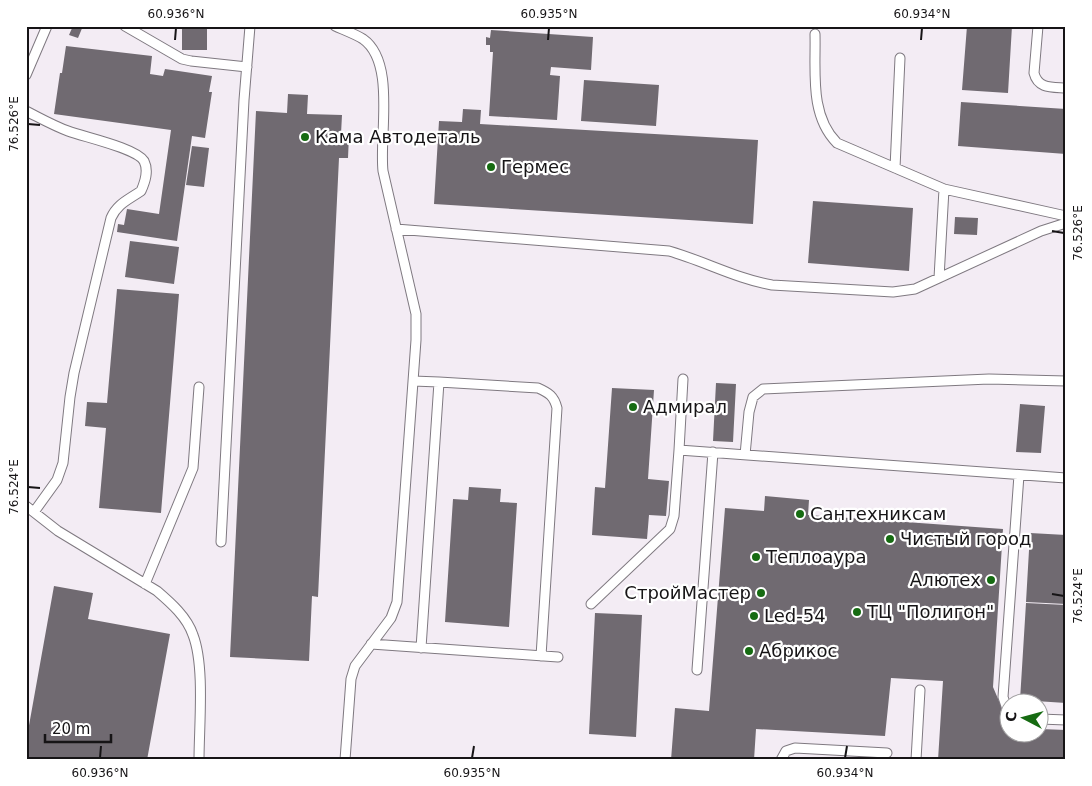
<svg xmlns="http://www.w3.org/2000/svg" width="1092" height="786" viewBox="0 0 1092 786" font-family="'DejaVu Sans',sans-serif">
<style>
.building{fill:#706a71}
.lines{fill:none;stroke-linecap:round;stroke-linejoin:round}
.service-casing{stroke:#7f7980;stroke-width:11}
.service{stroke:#fff;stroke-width:9}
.ticks{fill:none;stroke:#161416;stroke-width:2}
.poi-dot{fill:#166b12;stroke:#fff;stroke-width:2}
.labels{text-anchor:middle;stroke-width:4.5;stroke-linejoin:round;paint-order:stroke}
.poi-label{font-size:18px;fill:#161416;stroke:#fff;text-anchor:start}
.neatline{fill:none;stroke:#161416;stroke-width:2}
.ticks-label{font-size:12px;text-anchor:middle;fill:#161416}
</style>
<rect width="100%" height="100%" fill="#f3ecf4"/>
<!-- building -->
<path class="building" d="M 73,26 L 83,26 L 78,38 L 69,35 Z
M 182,26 L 207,26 L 207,50 L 182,50 Z
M 967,26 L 1012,26 L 1008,93 L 962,90 Z
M 491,30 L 593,37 L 591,70 L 551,67 L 550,75 L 560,76 L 557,120 L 489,116 L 493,52 L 490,52 L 490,45 L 486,45 L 486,37 L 490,38 Z
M 66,46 L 152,56 L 150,74 L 163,76 L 165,69 L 212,76 L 209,92 L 212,92 L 205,138 L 192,136 L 177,241 L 117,232 L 118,224 L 124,225 L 127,209 L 159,214 L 171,130 L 54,114 L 60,73 L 62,73 Z
M 584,80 L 659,85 L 656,126 L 581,121 Z
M 288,94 L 308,95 L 307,114 L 342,115 L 341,134 L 349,135 L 348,158 L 339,158 L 318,597 L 312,596 L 309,661 L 230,657 L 256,111 L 287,113 Z
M 961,102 L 1066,109 L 1066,154 L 958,146 Z
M 463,109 L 481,110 L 480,124 L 758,140 L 753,224 L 434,204 L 439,121 L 462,122 Z
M 192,146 L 209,148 L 204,187 L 186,185 Z
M 813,201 L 913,208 L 909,271 L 808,263 Z
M 955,217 L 978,218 L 977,235 L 954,234 Z
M 130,241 L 179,247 L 174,284 L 125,277 Z
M 117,289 L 179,294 L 161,513 L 99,508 L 106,428 L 85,426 L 87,402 L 107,403 Z
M 716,383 L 736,384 L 733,442 L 713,441 Z
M 612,388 L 654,390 L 648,479 L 669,481 L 666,516 L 649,515 L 647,539 L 592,535 L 595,487 L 605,488 Z
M 1020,404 L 1045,406 L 1041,453 L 1016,452 Z
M 469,487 L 501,489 L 500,502 L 517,503 L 509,627 L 445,622 L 453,499 L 468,500 Z
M 765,496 L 809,500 L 808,515 L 1003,529 L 993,687 L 1010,727 L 1010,734 L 1040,734 L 1040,729 L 1066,730 L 1066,760 L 938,760 L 943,681 L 891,678 L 885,736 L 756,729 L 754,760 L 671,760 L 675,708 L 709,711 L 725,508 L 764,511 Z
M 1030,533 L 1066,535 L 1066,604 L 1026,602 Z
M 54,586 L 93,593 L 88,619 L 170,634 L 147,760 L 26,760 L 26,731 L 28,731 Z
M 1026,603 L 1066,605 L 1066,703 L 1020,700 Z
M 595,613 L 642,615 L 636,737 L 589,734 Z"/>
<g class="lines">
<defs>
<path id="service" d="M 125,26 L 182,59 L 191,61 L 247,67
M 335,26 C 344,30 355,34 363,39 C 396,62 379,135 383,171 L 416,314 L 416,340 L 397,602 L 391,618 L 355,666 L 351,679 L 345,760
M 1038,26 L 1034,73 C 1038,89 1052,87 1066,88
M 815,34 C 816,70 809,115 837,143 L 944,189 L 939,278
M 26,75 L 47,26
M 26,111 C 40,118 54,126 68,131 C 84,137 136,148 144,161 C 149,171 145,182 141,191 C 128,200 117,204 111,218 L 74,373 L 70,397 L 63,463 L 57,480 L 34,512
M 895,168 L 900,58
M 944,189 L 1066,216
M 396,229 L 669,251 C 704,261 737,279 772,285 L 893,292 L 915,289 L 1041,231 L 1066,223
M 413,381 L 439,382 L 421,648
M 439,382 L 538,388 C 549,393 554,396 557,408 L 541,656
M 679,450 L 683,379
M 745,455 L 749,412 L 753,397 L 763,389 L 989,379 L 1066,381
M 26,506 L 58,531 L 157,591 C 171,603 187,617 193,635 C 205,666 199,726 199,760
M 221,542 L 244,100 L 250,26
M 145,584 L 193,468 L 199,387
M 591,604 L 670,529 L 674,516 L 679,450 L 1066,478
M 371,644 L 558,657
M 697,670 L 713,452
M 1010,711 L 1007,709 L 1003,697 L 1019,475
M 1040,719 L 1066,720
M 781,760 L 786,751 L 795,748 L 887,753
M 916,760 L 920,690"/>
</defs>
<!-- service casing -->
<use href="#service" class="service-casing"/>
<!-- service -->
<use href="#service" class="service"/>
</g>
<!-- ticks -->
<path class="ticks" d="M 175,40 L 176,28M 548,40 L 549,28M 921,40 L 922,28M 28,124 L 40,125M 1052,231 L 1064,233M 28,487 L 40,488M 1052,594 L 1064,596M 100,758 L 101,746M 472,758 L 474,746M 845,758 L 847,746"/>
<!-- markers -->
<g class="poi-dot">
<circle cx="305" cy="137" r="5"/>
<circle cx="491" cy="167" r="5"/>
<circle cx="633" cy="407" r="5"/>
<circle cx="800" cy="514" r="5"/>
<circle cx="890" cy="539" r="5"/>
<circle cx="756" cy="557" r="5"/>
<circle cx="991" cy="580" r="5"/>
<circle cx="761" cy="593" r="5"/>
<circle cx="857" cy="612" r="5"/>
<circle cx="754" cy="616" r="5"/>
<circle cx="749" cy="651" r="5"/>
</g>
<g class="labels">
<!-- poi labels -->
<g class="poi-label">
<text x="315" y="143">Кама Автодеталь</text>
<text x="501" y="173">Гермес</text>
<text x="643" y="413">Адмирал</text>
<text x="810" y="520">Сантехниксам</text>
<text x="900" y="545">Чистый город</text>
<text x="766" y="563">Теплоаура</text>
<text x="981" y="586" text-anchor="end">Алютех</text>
<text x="751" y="599" text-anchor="end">СтройМастер</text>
<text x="867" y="618">ТЦ "Полигон"</text>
<text x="764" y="622">Led-54</text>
<text x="759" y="657">Абрикос</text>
</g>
</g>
<!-- border -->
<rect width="1092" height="786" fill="none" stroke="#ffffff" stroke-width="55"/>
<!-- north arrow -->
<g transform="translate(1024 718) rotate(276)"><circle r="24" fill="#ffffff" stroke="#a2a1a2"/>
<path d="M0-4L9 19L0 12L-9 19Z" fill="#166b12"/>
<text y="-8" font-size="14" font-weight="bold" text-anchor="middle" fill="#161416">С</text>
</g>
<!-- scale -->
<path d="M45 734v8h66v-8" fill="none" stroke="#161416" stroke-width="2.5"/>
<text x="52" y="734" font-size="15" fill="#161416" stroke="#ffffff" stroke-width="4" paint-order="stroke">20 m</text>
<rect x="28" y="28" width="1036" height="730" class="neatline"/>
<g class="ticks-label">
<text x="176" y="18">60.936°N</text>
<text x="549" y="18">60.935°N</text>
<text x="922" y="18">60.934°N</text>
<text transform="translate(14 124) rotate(-90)" y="4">76.526°E</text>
<text transform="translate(1078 233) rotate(-90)" y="4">76.526°E</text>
<text transform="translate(14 487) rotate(-90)" y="4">76.524°E</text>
<text transform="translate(1078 596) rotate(-90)" y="4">76.524°E</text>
<text x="100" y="777">60.936°N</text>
<text x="472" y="777">60.935°N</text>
<text x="845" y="777">60.934°N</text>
</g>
</svg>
